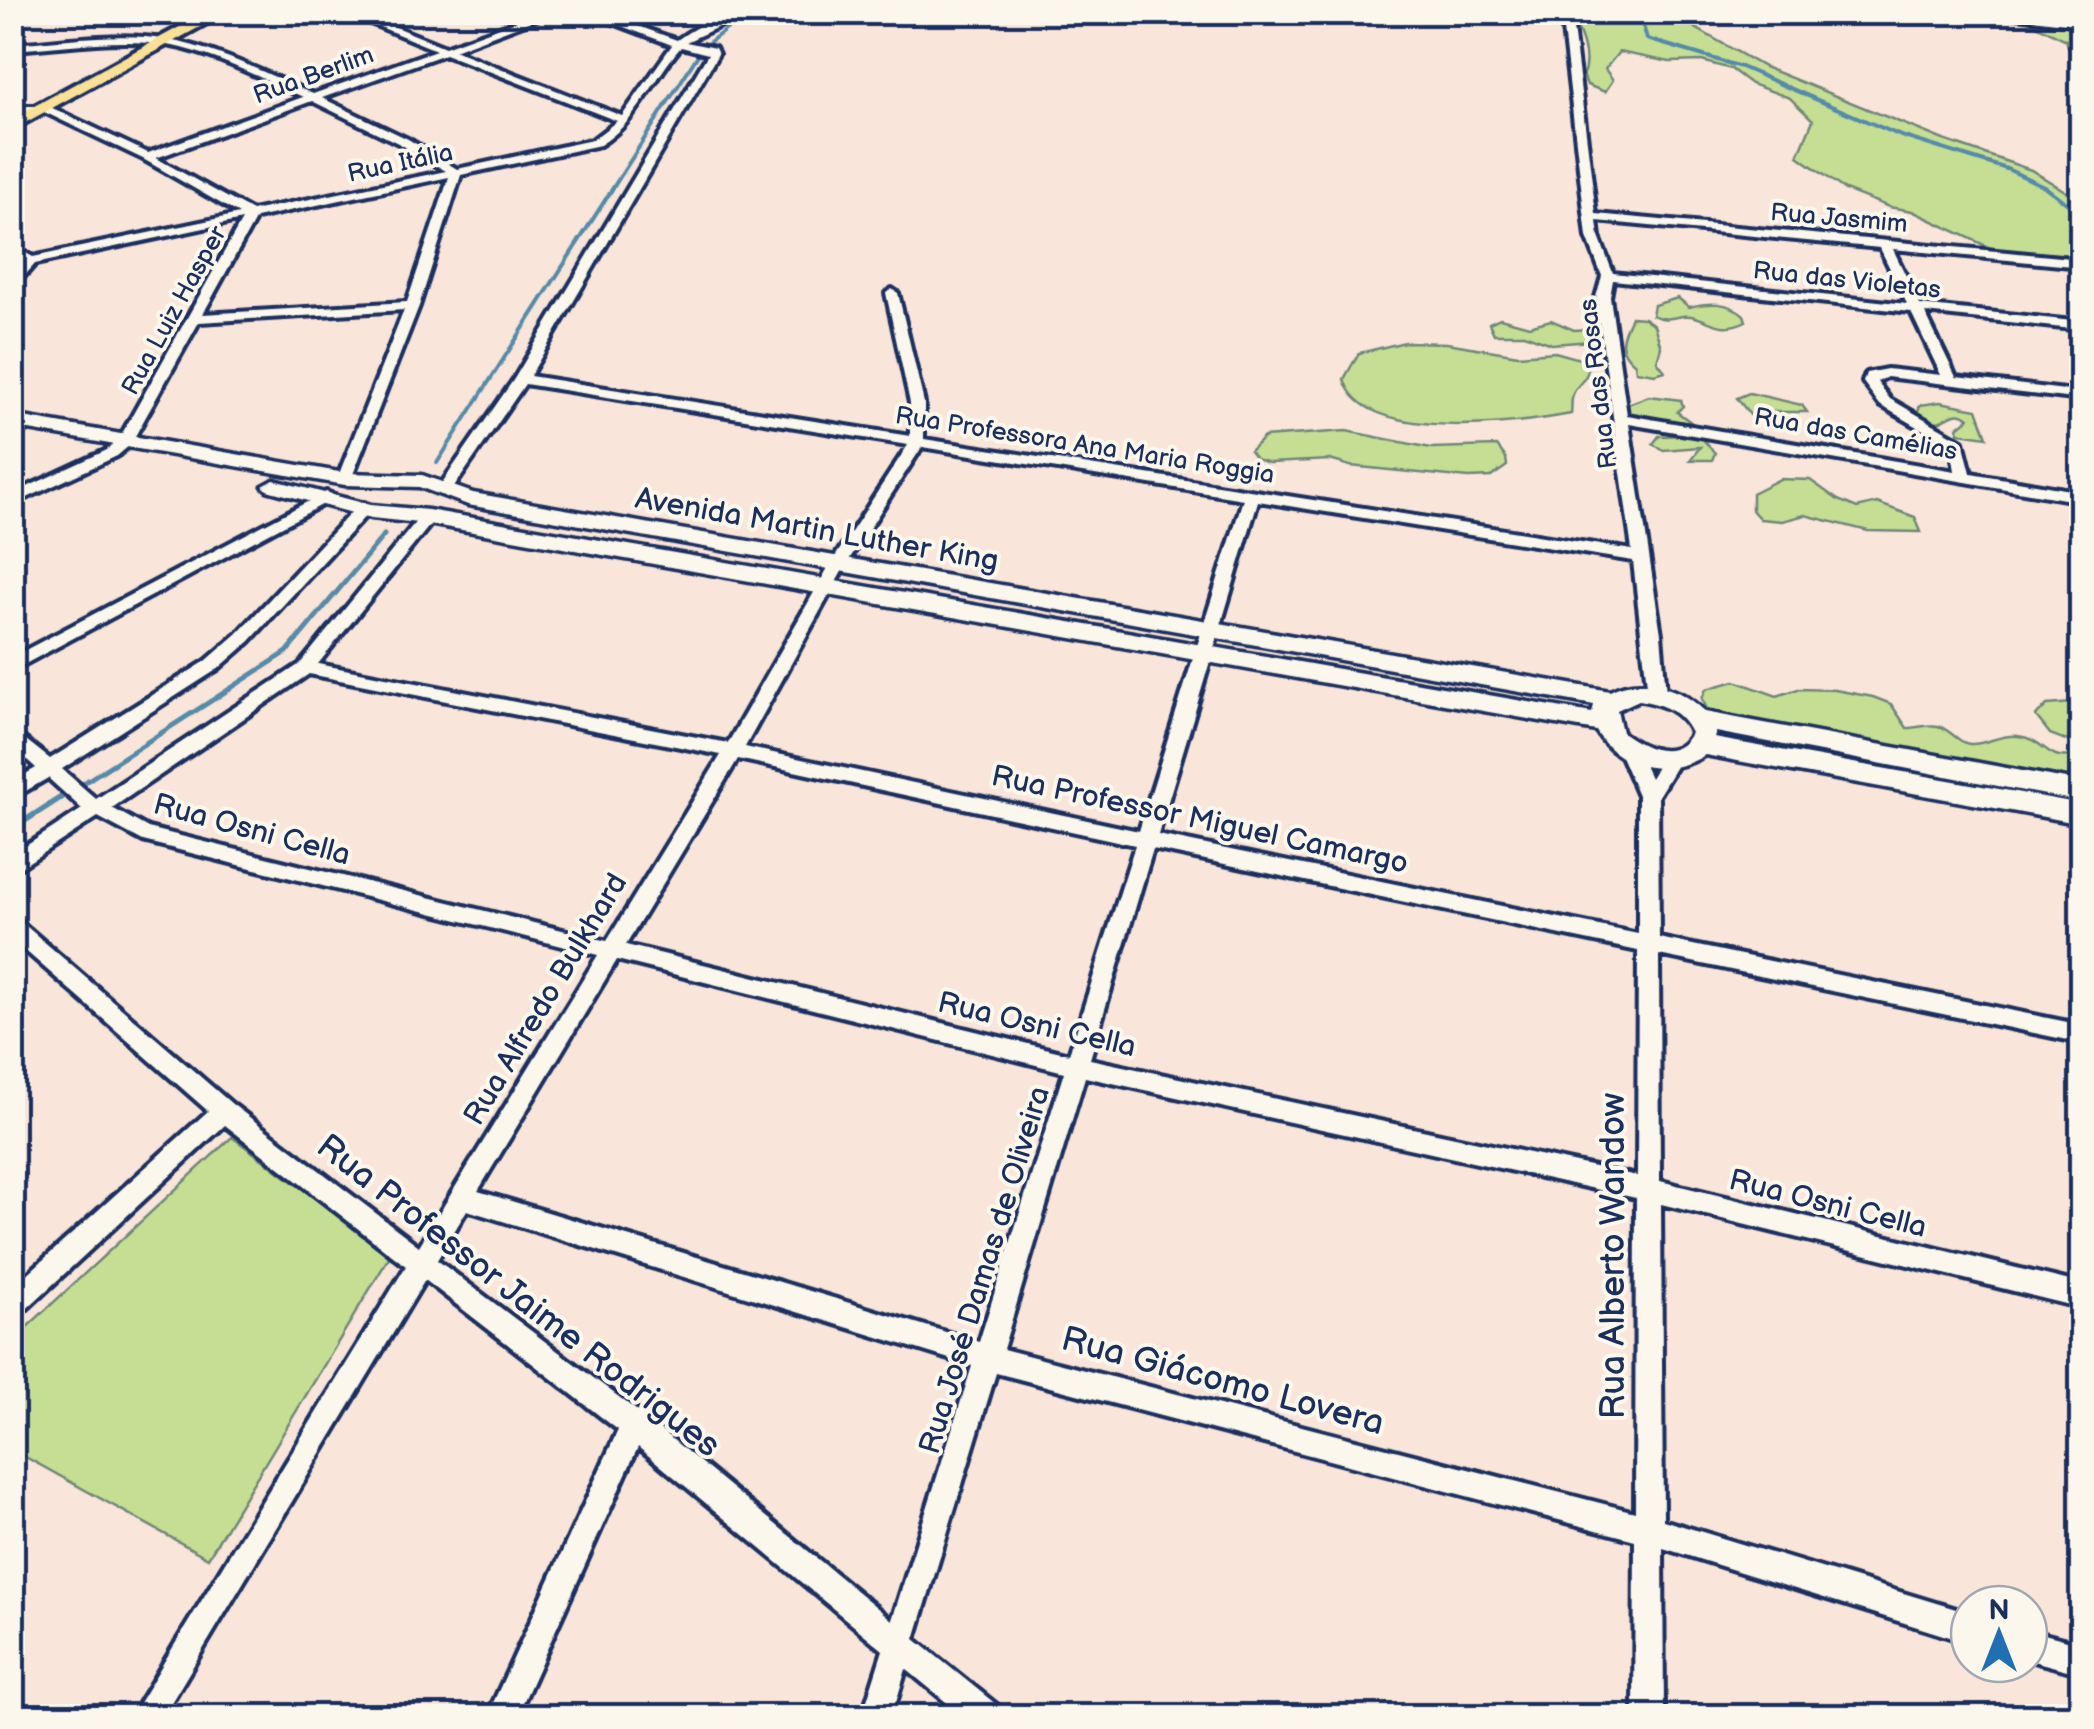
<svg xmlns="http://www.w3.org/2000/svg" width="2094" height="1729" viewBox="0 0 2094 1729" font-family="'Balsamiq Sans',sans-serif">
<style>
.green{fill:#c5de94;stroke:#708679;stroke-width:2.5}
.lines{fill:none;stroke-linecap:round;stroke-linejoin:round}
.stream-far2{stroke:#558aa9;stroke-width:4}
.stream-far1{stroke:#558aa9;stroke-width:5}
.stream{stroke:#558aa9;stroke-width:6}
.minor-casing{stroke:#1b2f5e;stroke-width:8}
.secondary-casing{stroke:#1b2f5e;stroke-width:7}
.trunk-casing{stroke:#1b2f5e;stroke-width:8}
.minor{fill:#fbf7ec;fill-rule:evenodd}
.secondary{fill:#fbf7ec;fill-rule:evenodd}
.trunk{fill:#fadf96;fill-rule:evenodd}
.labels{text-anchor:middle;stroke-width:8;stroke-linejoin:round;paint-order:stroke}
.far-street-label{font-size:25px;fill:#1b2f5e;stroke:#fbf7ec}
.street-label{font-size:30px;fill:#1b2f5e;stroke:#fbf7ec}
.near-street-label{font-size:35px;fill:#1b2f5e;stroke:#fbf7ec}
</style>
<rect width="100%" height="100%" fill="#f9e5d9"/>
<filter id="ink" filterUnits="userSpaceOnUse"><feTurbulence type="fractalNoise" baseFrequency=".01" numOctaves="2"/><feDisplacementMap in="SourceGraphic" scale="20" xChannelSelector="R" yChannelSelector="G"/><feConvolveMatrix kernelMatrix="1 2 1 2 8 2 1 2 1" color-interpolation-filters="sRGB"/></filter>
<g filter="url(#ink)">
<!-- green -->
<path class="green" d="M 2038,12 L 2081,17 L 2081,84 L 2066,40 L 2024,19 Z
M 1574,13 L 1669,13 L 1764,67 L 1941,139 L 2031,170 L 2081,201 L 2081,260 L 1999,252 L 1912,211 L 1889,207 L 1845,190 L 1798,156 L 1813,120 L 1790,98 L 1751,84 L 1731,69 L 1702,61 L 1670,62 L 1619,52 L 1605,69 L 1613,80 L 1605,92 L 1587,85 L 1583,75 C 1590,57 1581,33 1571,18 Z
M 1678,298 L 1689,307 C 1709,302 1728,301 1744,315 L 1746,321 C 1716,336 1707,314 1683,316 C 1670,318 1664,321 1652,315 L 1654,305 Z
M 1631,317 L 1644,318 L 1654,325 L 1661,347 L 1657,361 L 1665,371 L 1655,374 L 1636,371 L 1635,364 C 1616,348 1621,338 1631,317 Z
M 1500,318 L 1529,326 L 1551,320 L 1574,330 L 1603,328 L 1604,340 L 1552,344 L 1524,334 L 1494,334 L 1489,323 Z
M 1405,342 L 1447,343 L 1518,355 L 1555,352 L 1587,361 C 1592,381 1575,381 1572,398 C 1571,403 1572,409 1571,414 C 1522,423 1363,445 1344,379 L 1359,353 Z
M 1749,393 L 1802,405 L 1807,412 L 1763,412 L 1751,416 L 1737,398 Z
M 1649,396 L 1681,400 L 1683,406 L 1677,412 L 1695,425 L 1644,426 L 1627,417 L 1628,404 Z
M 1940,402 L 1977,409 L 1987,437 L 1959,433 L 1958,427 L 1969,418 C 1956,407 1949,419 1938,422 L 1916,417 L 1920,405 Z
M 1346,431 L 1431,448 L 1497,446 L 1506,458 L 1507,466 L 1491,477 L 1469,478 L 1350,466 L 1330,460 L 1269,463 L 1256,459 L 1250,451 L 1264,437 Z
M 1699,435 L 1715,453 L 1712,460 L 1690,460 L 1700,447 L 1663,450 L 1653,444 L 1659,436 Z
M 1780,479 L 1810,480 L 1838,500 L 1857,508 L 1877,503 L 1915,517 L 1921,532 L 1868,531 L 1805,515 L 1782,521 L 1760,519 L 1752,510 L 1752,493 Z
M 1735,681 L 1777,696 L 1798,689 L 1835,690 L 1873,697 L 1891,704 L 1907,728 C 1917,728 1928,724 1938,726 C 1950,729 1960,745 1972,744 C 1987,744 2001,734 2018,736 C 2047,739 2047,766 2081,753 L 2081,785 L 2047,775 L 2019,773 L 1708,711 L 1702,699 L 1706,689 Z
M 2073,703 L 2081,706 L 2081,746 L 2050,734 L 2036,716 L 2047,705 Z
M 232,1137 L 391,1254 L 208,1558 L 13,1450 L 13,1340 Z"/>
<g class="lines">
<!-- stream-far2 -->
<path class="stream-far2" d="M 1639,12 L 1647,39 L 1741,67 L 1901,136 L 2007,169 L 2044,186 L 2082,215
M 437,463 L 703,47 L 728,28 L 765,12"/>
<!-- stream-far1 -->
<path class="stream-far1" d="M 71,791 L 287,652 L 384,535"/>
<!-- stream -->
<path class="stream" d="M 12,829 L 74,789"/>
<defs>
<path id="minor" d="M 344,12 L 358,12 L 445,47 L 541,12 L 555,12 L 454,50 L 622,116 L 672,45 L 584,12 L 599,12 L 677,40 C 698,25 724,12 750,12 L 686,42 L 715,48 L 718,54 L 530,376 L 910,436 L 910,403 L 886,293 L 892,289 L 898,293 L 924,403 L 924,439 L 1632,550 L 1596,297 L 1602,276 L 1587,237 L 1561,12 L 1571,12 L 1596,214 L 2082,259 L 2082,267 L 1893,249 L 1920,305 L 2082,322 L 2082,330 L 1925,313 L 1956,377 L 2082,392 L 2082,400 L 1887,377 L 1877,382 L 1890,399 L 1963,441 L 1971,473 L 2082,492 L 2082,502 L 1629,424 L 1661,634 L 1666,694 L 1663,698 L 1657,700 L 1648,694 L 1633,561 L 1258,501 L 1158,835 L 1638,934 L 1638,795 L 1618,749 L 1627,742 L 1634,744 L 1650,778 L 1664,755 L 1671,753 L 1680,760 L 1658,796 L 1659,938 L 2082,1025 L 2082,1043 L 1659,955 L 1660,1181 L 2082,1284 L 2082,1308 L 1661,1204 L 1663,1520 L 1969,1613 L 1969,1643 L 1663,1548 L 1664,1716 L 1634,1716 L 1635,1540 L 996,1373 L 915,1639 L 997,1705 L 1001,1716 L 963,1716 L 906,1669 L 892,1716 L 862,1716 L 883,1650 L 638,1447 L 517,1716 L 487,1716 L 618,1430 L 425,1280 L 163,1716 L 131,1716 L 406,1266 L 225,1125 L 21,1314 L 12,1317 L 12,1288 L 208,1111 L 12,939 L 12,918 L 19,920 L 232,1104 L 419,1246 L 598,955 L 143,841 L 98,817 L 12,873 L 12,855 L 82,809 L 48,778 L 12,799 L 12,782 L 36,768 L 12,746 L 12,729 L 50,759 L 206,661 L 237,634 L 358,505 L 364,503 L 372,508 L 370,511 L 249,642 L 218,669 L 62,769 L 96,799 L 300,664 L 422,514 L 428,512 L 436,517 L 434,520 L 318,664 L 728,743 L 829,566 L 908,445 L 525,384 L 450,493 L 445,495 L 437,490 L 514,379 L 708,54 L 681,47 C 652,80 638,122 600,145 L 461,175 L 419,306 L 350,482 L 340,482 L 337,479 L 404,310 L 199,322 L 130,445 L 117,456 L 12,505 L 12,494 L 107,450 L 119,439 L 242,220 L 35,264 L 12,290 L 12,277 L 20,267 L 12,269 L 12,261 L 20,260 L 12,255 L 12,245 L 33,257 L 239,214 L 143,159 L 42,111 L 12,112 L 12,106 L 48,106 L 148,153 L 303,97 C 260,78 213,53 167,45 C 117,37 62,47 12,50 L 12,44 C 62,41 118,31 168,40 C 218,49 267,74 313,94 L 436,50 ZM 445,54 L 617,121 L 592,140 L 457,169 L 408,139 L 322,98 ZM 312,101 L 400,144 L 446,171 L 252,211 L 156,158 ZM 449,177 L 407,302 L 203,314 L 256,218 ZM 1597,221 L 1880,248 L 1907,304 L 1613,273 L 1599,237 ZM 1613,280 L 1911,312 L 1941,375 L 1887,369 L 1866,373 L 1863,382 L 1880,405 L 1951,446 L 1955,471 L 1627,415 L 1610,297 ZM 922,447 L 1243,499 L 1139,831 L 745,747 L 845,566 ZM 309,674 L 721,755 L 607,941 L 148,828 L 112,808 ZM 738,759 L 1135,845 L 1069,1054 L 626,945 ZM 1153,849 L 1638,951 L 1637,1176 L 1090,1059 ZM 617,960 L 1064,1072 L 979,1342 L 478,1191 ZM 1085,1077 L 1636,1198 L 1635,1512 L 1003,1349 ZM 467,1210 L 972,1366 L 892,1620 L 644,1416 L 437,1260 Z
M 1994,12 L 2082,19 L 2082,25 L 1998,15 Z
M 326,492 L 331,494 L 331,500 L 12,671 L 12,657 Z
M 2029,1630 L 2082,1644 L 2082,1674 L 2029,1660 Z"/>
<path id="secondary" d="M 12,415 L 345,473 L 422,475 L 473,493 L 1610,691 C 1639,675 1683,687 1705,712 L 2082,782 L 2082,802 L 1716,732 L 1714,738 L 2082,804 L 2082,824 L 1705,755 C 1670,778 1618,770 1596,731 L 428,524 L 371,518 L 267,490 L 263,486 L 274,480 L 371,505 L 428,510 L 1592,713 L 1594,705 L 468,505 L 419,487 L 345,485 L 12,427 ZM 1639,700 C 1662,704 1681,711 1691,733 C 1676,763 1643,748 1622,732 L 1617,710 Z"/>
<path id="trunk" d="M 207,12 L 227,12 L 12,130 L 12,118 Z"/>
</defs>
<!-- minor casing -->
<use href="#minor" class="minor-casing"/>
<!-- secondary casing -->
<use href="#secondary" class="secondary-casing"/>
<!-- trunk casing -->
<use href="#trunk" class="trunk-casing"/>
<!-- minor -->
<use href="#minor" class="minor"/>
<!-- secondary -->
<use href="#secondary" class="secondary"/>
<!-- trunk -->
<use href="#trunk" class="trunk"/>
</g>
</g>
<g class="labels">
<!-- far-street labels -->
<g class="far-street-label">
<text transform="translate(313 74) rotate(-20)" y="9">Rua Berlim</text>
<text transform="translate(400 162) rotate(-12)" y="9">Rua Itália</text>
<text transform="translate(1839 217) rotate(5)" y="9">Rua Jasmim</text>
<text transform="translate(1847 279) rotate(6)" y="9">Rua das Violetas</text>
<text transform="translate(173 310) rotate(-61)" y="9">Rua Luiz Hasper</text>
<text transform="translate(1597 384) rotate(-97)" y="9">Rua das Rosas</text>
<text transform="translate(1856 433) rotate(10)" y="9">Rua das Camélias</text>
<text transform="translate(1085 444) rotate(9)" y="9">Rua Professora Ana Maria Roggia</text>
</g>
<!-- street labels -->
<g class="street-label">
<text transform="translate(817 529) rotate(10)" y="10">Avenida Martin Luther King</text>
<text transform="translate(1200 819) rotate(12)" y="10">Rua Professor Miguel Camargo</text>
<text transform="translate(252 829) rotate(15)" y="10">Rua Osni Cella</text>
<text transform="translate(545 999) rotate(-59)" y="10">Rua Alfredo Bulkhard</text>
<text transform="translate(1037 1024) rotate(13)" y="10">Rua Osni Cella</text>
<text transform="translate(1828 1203) rotate(14)" y="10">Rua Osni Cella</text>
<text transform="translate(984 1270) rotate(-73)" y="10">Rua José Damas de Oliveira</text>
</g>
<!-- near-street labels -->
<g class="near-street-label">
<text transform="translate(1612 1256) rotate(-90)" y="12">Rua Alberto Wandow</text>
<text transform="translate(519 1295) rotate(38)" y="12">Rua Professor Jaime Rodrigues</text>
<text transform="translate(1223 1380) rotate(15)" y="12">Rua Giácomo Lovera</text>
</g>
</g>
<!-- margin -->
<rect width="2094" height="1729" fill="none" stroke="#fbf7ec" stroke-width="50"/>
<rect x="25" y="25" width="2044" height="1679" fill="none" stroke="#1b2f5e" stroke-width="4" filter="url(#ink)"/>
<!-- north arrow -->
<g transform="translate(1999 1634)"><circle r="48" fill="#fbf7ec" stroke="#a1a7b3" stroke-width="2.5"/>
<path d="M0-8L18 38L0 25L-18 38Z" fill="#1f6fb2"/>
<text y="-15" font-size="28" font-weight="bold" text-anchor="middle" fill="#1b2f5e">N</text>
</g>
</svg>
